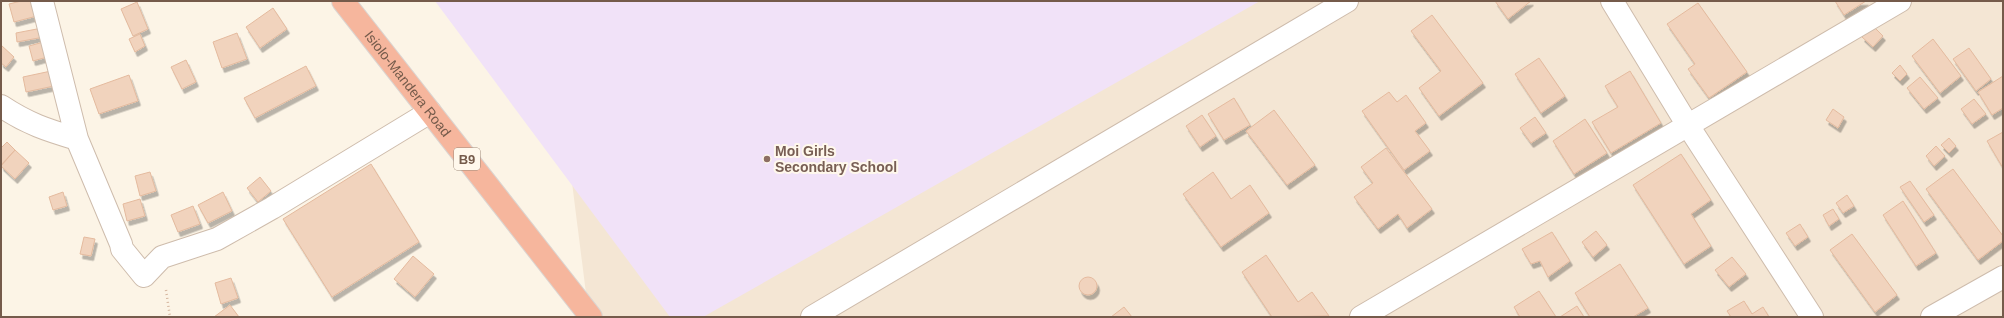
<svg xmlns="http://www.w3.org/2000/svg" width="2004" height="318" viewBox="0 0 2004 318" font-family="Helvetica,sans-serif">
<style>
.residential{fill:#f4e6d4}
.education{fill:#f1e2f8}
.building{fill:#f1d3bd;stroke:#e4ba9e;filter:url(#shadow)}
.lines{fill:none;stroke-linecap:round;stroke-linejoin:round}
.street-casing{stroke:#cebcac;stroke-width:24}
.highway-casing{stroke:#dbd4d0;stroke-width:24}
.path{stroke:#d6b7a0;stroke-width:2.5;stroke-dasharray:1 3;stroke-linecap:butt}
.street{stroke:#fff;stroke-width:22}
.highway{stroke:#f6b69d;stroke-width:22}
.education-dot{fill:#8d6e63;stroke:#fff8ec;stroke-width:1.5}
.labels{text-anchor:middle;stroke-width:4;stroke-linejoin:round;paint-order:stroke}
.shield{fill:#fff8ec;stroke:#9e8a7b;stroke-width:1}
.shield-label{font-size:13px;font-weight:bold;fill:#755b4b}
.street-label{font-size:14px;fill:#755b4b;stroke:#fff8ec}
.education-label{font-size:14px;font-weight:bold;fill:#785e54;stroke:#fff8ec;text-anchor:start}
</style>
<defs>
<filter id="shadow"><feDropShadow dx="2.5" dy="4.5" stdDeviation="0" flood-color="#0004"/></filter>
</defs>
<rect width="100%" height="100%" fill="#fcf4e6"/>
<!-- residential -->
<path class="residential" d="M 549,1 L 2003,1 L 2003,317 L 589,317 Z"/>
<!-- education -->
<path class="education" d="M 435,1 L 1260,1 L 703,317 L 670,317 Z"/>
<!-- building -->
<path class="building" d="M 21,1 L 33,1 L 37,16 L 14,22 L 9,4 Z
M 1495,1 L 1531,1 L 1508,19 Z
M 1835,1 L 1866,1 L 1844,15 Z
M 137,2 L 148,29 L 133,36 L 121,9 Z
M 1698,3 L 1747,72 L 1709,98 L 1688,69 L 1695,64 L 1667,24 Z
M 273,8 L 287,29 L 260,48 L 246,27 Z
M 1432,15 L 1483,83 L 1439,116 L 1419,88 L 1441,71 L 1411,31 Z
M 1873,26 L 1883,36 L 1873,47 L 1862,37 Z
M 42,28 L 44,37 L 17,42 L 16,33 Z
M 237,33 L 247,59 L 222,68 L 213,42 Z
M 140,34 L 145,46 L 135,52 L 129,39 Z
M 1933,39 L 1961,76 L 1940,93 L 1912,56 Z
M 47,41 L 51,56 L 33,61 L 29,46 Z
M 1,45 L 14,57 L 6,67 L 1,63 Z
M 1969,48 L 1991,79 L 1976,91 L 1953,59 Z
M 1539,58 L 1565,96 L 1541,113 L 1515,74 Z
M 186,60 L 196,82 L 182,89 L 171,67 Z
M 1900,65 L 1907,74 L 1900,81 L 1892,73 Z
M 306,66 L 316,86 L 255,118 L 244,98 Z
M 51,71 L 54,86 L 26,92 L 23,77 Z
M 1630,71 L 1661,123 L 1611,153 L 1592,122 L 1618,107 L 1605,86 Z
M 129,75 L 138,101 L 99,114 L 90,89 Z
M 2003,76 L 2003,108 L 1992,115 L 1978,92 Z
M 1920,77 L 1938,98 L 1924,109 L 1907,88 Z
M 1389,92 L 1397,102 L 1406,95 L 1426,123 L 1415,131 L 1430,151 L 1404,170 L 1362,111 Z
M 1234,98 L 1250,125 L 1224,140 L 1208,114 Z
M 1974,99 L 1986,114 L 1972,124 L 1961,109 Z
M 1833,109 L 1844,117 L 1838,128 L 1826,120 Z
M 1274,110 L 1315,165 L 1287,185 L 1246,131 Z
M 1202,115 L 1216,136 L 1200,147 L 1186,126 Z
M 1535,117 L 1546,133 L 1531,143 L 1520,128 Z
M 1585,119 L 1607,153 L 1574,174 L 1553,141 Z
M 2003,132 L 2003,168 L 1987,141 Z
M 1949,138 L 1956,146 L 1949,153 L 1941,145 Z
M 7,142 L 15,150 L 1,165 L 1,148 Z
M 1936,146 L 1945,156 L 1934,166 L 1926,156 Z
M 1386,148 L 1432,209 L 1407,228 L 1398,214 L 1378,229 L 1354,197 L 1373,183 L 1361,167 Z
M 15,150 L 29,163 L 15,179 L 1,166 Z
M 1681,154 L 1711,200 L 1691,214 L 1711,246 L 1684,264 L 1633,185 Z
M 371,164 L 419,242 L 332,297 L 283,219 Z
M 1953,169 L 2003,236 L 2003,241 L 1978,260 L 1926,189 Z
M 150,172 L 156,191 L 140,196 L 135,176 Z
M 1213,172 L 1231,199 L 1250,185 L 1269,213 L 1221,247 L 1183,194 Z
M 260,177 L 271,191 L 258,202 L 247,188 Z
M 1910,181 L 1934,215 L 1924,222 L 1900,187 Z
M 63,192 L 67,206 L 53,210 L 49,197 Z
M 223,192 L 232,211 L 208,223 L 198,205 Z
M 1847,195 L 1854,206 L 1843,213 L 1836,203 Z
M 140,199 L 145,216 L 127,221 L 123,204 Z
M 1903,201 L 1936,253 L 1916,266 L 1883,215 Z
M 193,206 L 200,224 L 178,232 L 171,215 Z
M 1833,209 L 1839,219 L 1829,226 L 1823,215 Z
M 1800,224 L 1808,237 L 1795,246 L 1786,233 Z
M 1596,231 L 1607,245 L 1593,257 L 1582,242 Z
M 1552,232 L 1570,261 L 1548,277 L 1540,261 L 1531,264 L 1522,249 Z
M 1852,234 L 1897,295 L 1875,312 L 1830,250 Z
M 84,237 L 95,239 L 91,256 L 80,254 Z
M 1266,255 L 1298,302 L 1312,292 L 1329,316 L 1272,317 L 1242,272 Z
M 413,256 L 434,274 L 415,297 L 394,279 Z
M 1732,257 L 1746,274 L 1729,287 L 1715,270 Z
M 1620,264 L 1648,308 L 1633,317 L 1590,317 L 1575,293 Z
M1079 286a9 9 0 1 1 18 0a9 9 0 1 1-18 0Z
M 231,278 L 238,298 L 221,304 L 215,283 Z
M 1539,291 L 1556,317 L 1520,317 L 1514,307 Z
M 1744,301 L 1752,314 L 1763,307 L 1769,317 L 1731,317 L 1727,311 Z
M 230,305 L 239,317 L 214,317 Z
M 1577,306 L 1584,317 L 1560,317 Z
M 1124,307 L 1132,317 L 1111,317 Z"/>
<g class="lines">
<defs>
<path id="street" d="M 42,1 L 77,139 L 121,244 L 122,249 L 144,276 L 162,257 L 217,239 L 272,208 L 430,112
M 1612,1 L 1687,124 L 1812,317
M 1,106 C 28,124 47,130 77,139
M 812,317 L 1347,1
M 1361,317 L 1900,1
M 1932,317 L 2003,277"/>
<g id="highway">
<path id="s1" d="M 343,1 L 591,317"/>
</g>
</defs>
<!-- street casing -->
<use href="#street" class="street-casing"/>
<!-- highway casing -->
<use href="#highway" class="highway-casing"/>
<!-- path -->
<path class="path" d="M 166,290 L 170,317"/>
<!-- street -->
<use href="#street" class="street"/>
<!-- highway -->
<use href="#highway" class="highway"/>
</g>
<!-- markers -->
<circle class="education-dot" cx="767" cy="159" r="4"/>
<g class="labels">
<!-- shield labels -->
<rect class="shield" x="454" y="148" width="26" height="22" rx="3"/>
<g class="shield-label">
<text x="467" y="164">B9</text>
</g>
<!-- street labels -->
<g class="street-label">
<text dy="5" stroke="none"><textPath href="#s1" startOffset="105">Isiolo-Mandera Road</textPath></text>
</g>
<!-- education labels -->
<g class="education-label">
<text x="775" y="156">Moi Girls<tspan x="775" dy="16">Secondary School</tspan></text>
</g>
</g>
<!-- border -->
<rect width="2004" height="318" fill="none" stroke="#755b4b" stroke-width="4"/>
</svg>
